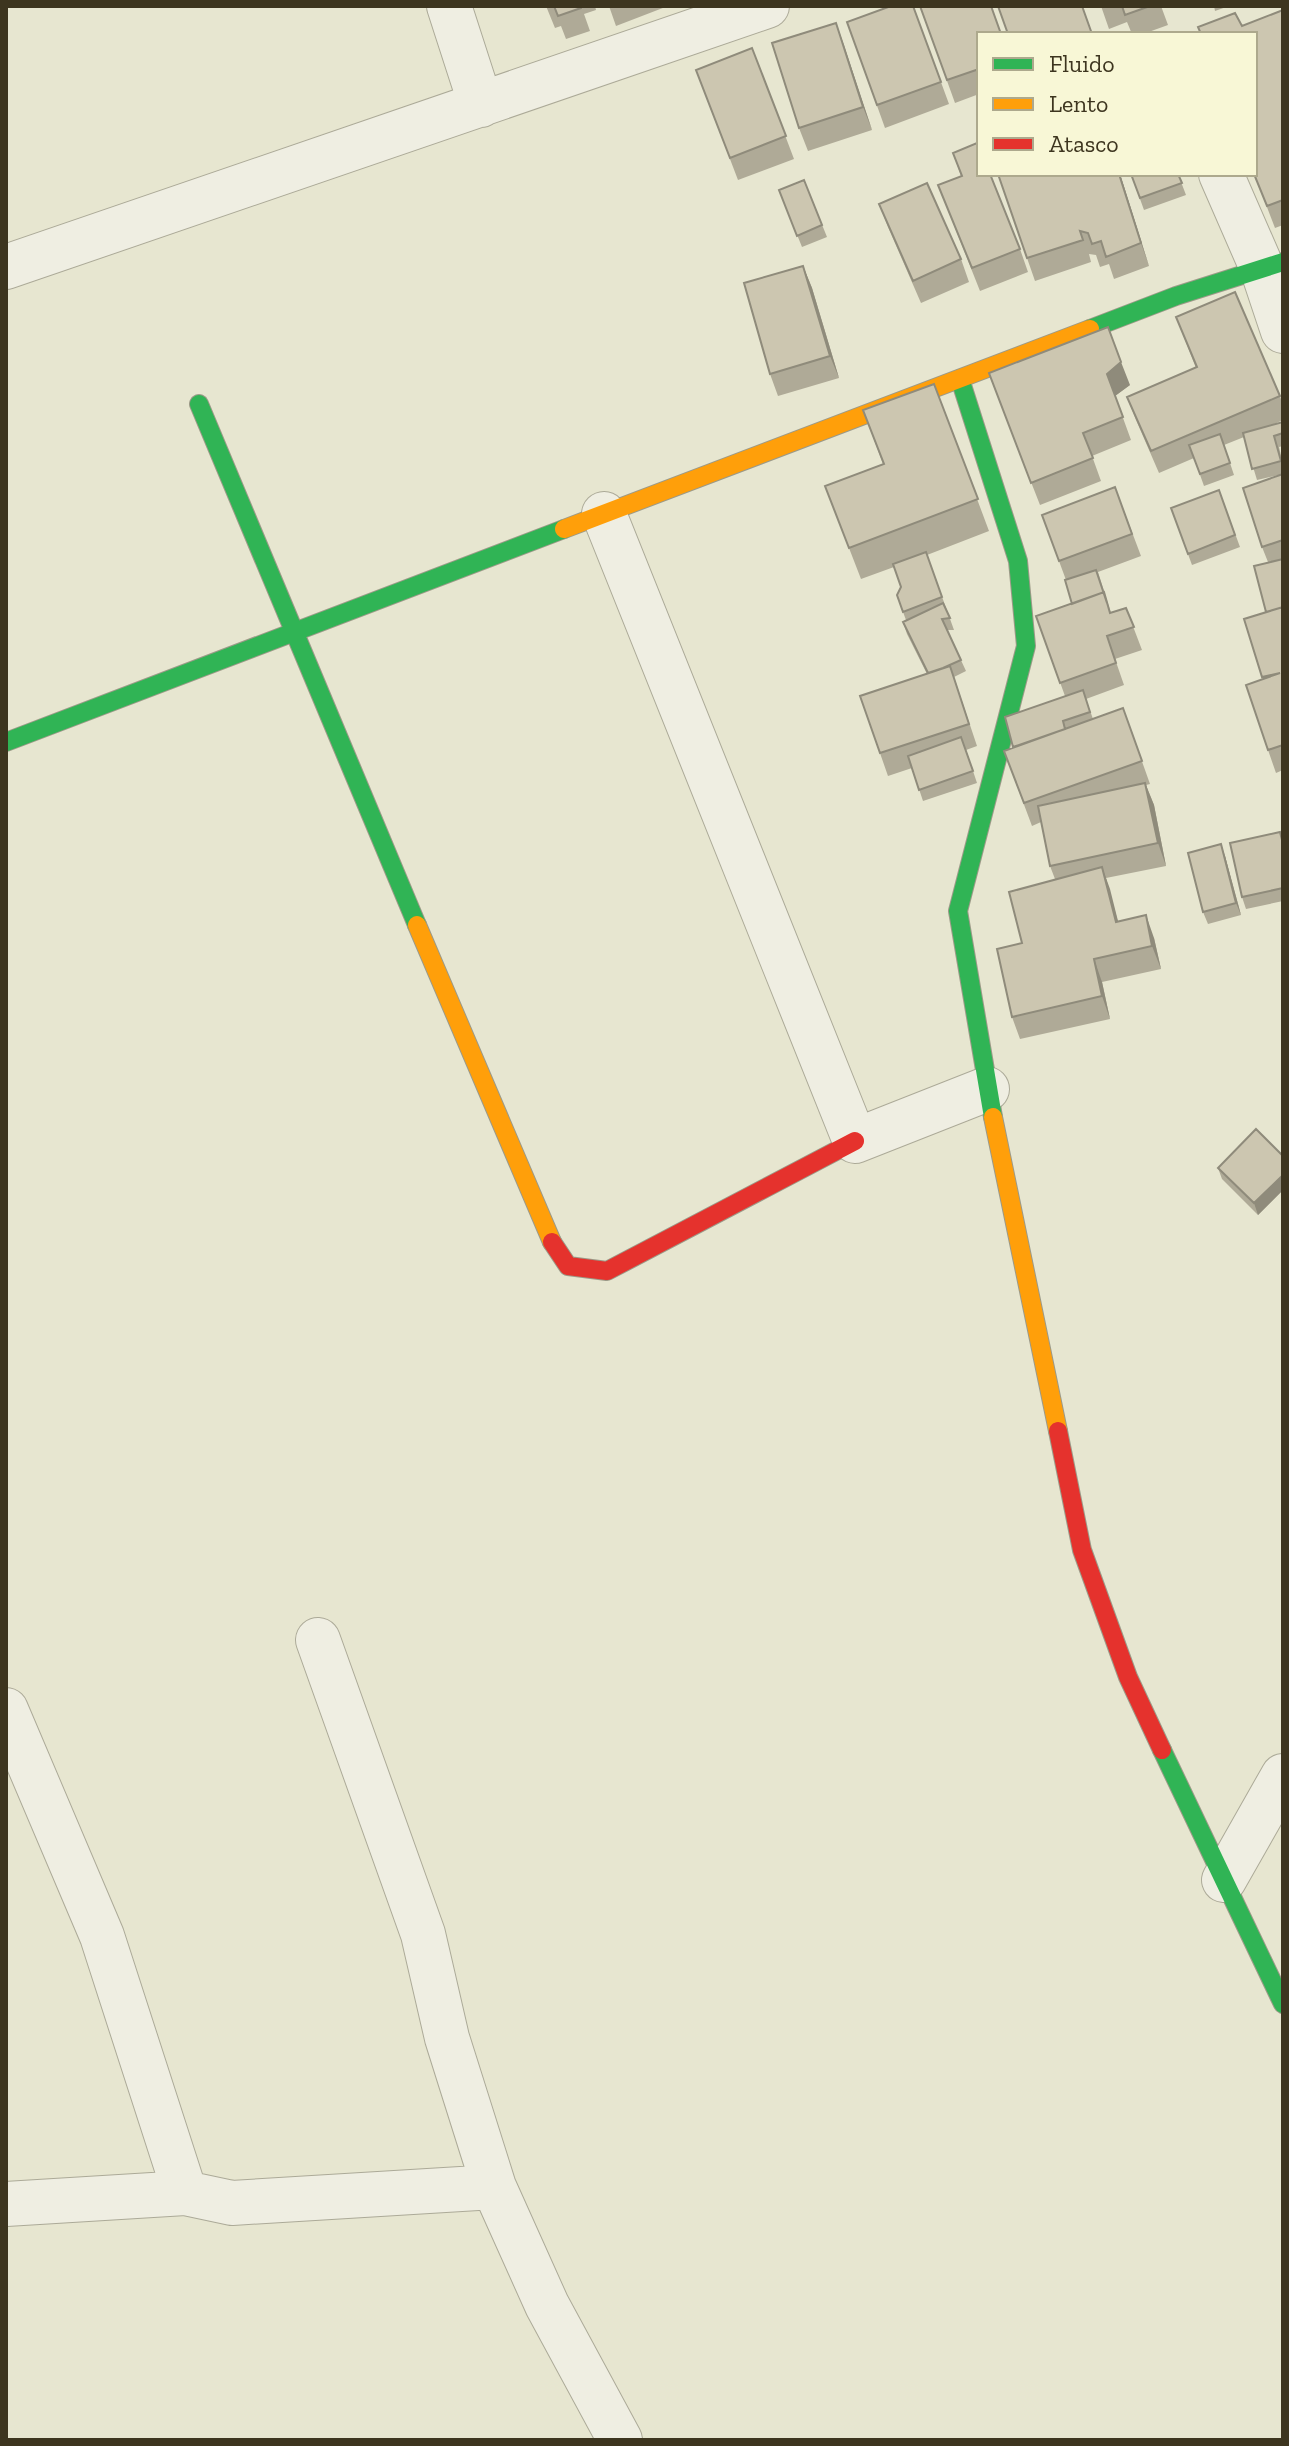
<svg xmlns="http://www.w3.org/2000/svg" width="1289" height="2446" viewBox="0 0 1289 2446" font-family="'Zilla Slab',serif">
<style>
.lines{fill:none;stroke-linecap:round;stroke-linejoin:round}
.street-casing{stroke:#acaa98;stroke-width:46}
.fast-casing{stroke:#9c9a88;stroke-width:20}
.slow-casing{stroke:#9c9a88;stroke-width:20}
.jam-casing{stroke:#9c9a88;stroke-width:20}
.street{stroke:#efeee2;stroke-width:44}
.fast{stroke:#30b455;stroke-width:18}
.slow{stroke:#ff9f0a;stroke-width:18}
.jam{stroke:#e5322d;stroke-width:18}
.wall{fill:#afaa97}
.shaded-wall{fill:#8f8b7b}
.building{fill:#ccc6b0;stroke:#8f8b7b;stroke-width:2}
</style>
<rect width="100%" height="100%" fill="#e7e6d0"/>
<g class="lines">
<defs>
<path id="street" d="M 449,6 L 481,105
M 1221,174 L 1262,268 L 1283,331
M 6,267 L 767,6
M 604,514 L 855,1141 L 987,1089
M 318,1640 L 423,1934 L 447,2038 L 494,2187 L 547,2305 L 620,2440
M 6,1710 L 102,1936 L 185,2193
M 1224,1880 L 1283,1776
M 6,2204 L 185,2193 L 232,2203 L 494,2187"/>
<path id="fast" d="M 1090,329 L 1176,296 L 1283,262
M 960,379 L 1018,561 L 1026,646 L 958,911 L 993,1117
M 199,404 L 417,925
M 6,742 L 564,529
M 1162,1750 L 1283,2004"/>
<path id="slow" d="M 564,529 L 1090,329
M 417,925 L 552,1242
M 993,1117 L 1058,1431"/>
<path id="jam" d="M 552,1242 L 568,1266 L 607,1271 L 855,1141
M 1058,1431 L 1082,1550 L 1128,1677 L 1162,1750"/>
</defs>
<!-- street casing -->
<use href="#street" class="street-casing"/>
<!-- fast casing -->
<use href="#fast" class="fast-casing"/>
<!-- slow casing -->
<use href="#slow" class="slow-casing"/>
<!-- jam casing -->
<use href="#jam" class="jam-casing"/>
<!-- street -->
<use href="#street" class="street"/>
<!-- fast -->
<use href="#fast" class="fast"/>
<!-- slow -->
<use href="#slow" class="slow"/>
<!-- jam -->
<use href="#jam" class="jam"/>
</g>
<!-- wall -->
<path class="wall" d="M 546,6 L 595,6 L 596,10 L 584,14 L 590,31 L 566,39 L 561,26 L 555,28 Z
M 609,6 L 668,6 L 616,26 Z
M 913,6 L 949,104 L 885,128 L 847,22 Z
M 920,6 L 979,34 L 979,94 L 955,103 Z
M 1101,6 L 1161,6 L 1168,25 L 1143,34 L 1132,34 L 1127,22 L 1109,29 Z
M 1214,6 L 1229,6 L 1215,11 Z
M 1283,10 L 1283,225 L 1275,228 L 1201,34 L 1242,26 Z
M 836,23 L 872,130 L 808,151 L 799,128 Z
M 752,48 L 794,159 L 738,180 L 696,70 Z
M 953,153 L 1020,249 L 1028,272 L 980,291 L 938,185 L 961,176 Z
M 1120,174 L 1149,266 L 1114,279 L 1109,264 L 1100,267 L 1096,255 L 1089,254 L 1091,262 L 1035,281 L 1027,258 Z
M 1131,174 L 1178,174 L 1186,195 L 1144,210 Z
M 804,180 L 827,237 L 802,247 L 779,190 Z
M 879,204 L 961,259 L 969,282 L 921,303 L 888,227 Z
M 803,266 L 812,288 L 839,378 L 778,396 L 770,374 Z
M 1176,317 L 1280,396 L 1283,405 L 1283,420 L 1272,425 L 1283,422 L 1283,446 L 1279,447 L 1283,464 L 1283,474 L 1257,480 L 1244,437 L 1224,445 L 1234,475 L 1204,486 L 1194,458 L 1159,473 L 1136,420 L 1127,397 L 1196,368 Z
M 934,384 L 989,531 L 927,555 L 954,630 L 947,630 L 966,671 L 954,677 L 977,746 L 966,750 L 977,783 L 923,801 L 912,768 L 888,776 L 860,696 L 927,674 L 907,634 L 903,622 L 906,620 L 903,612 L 901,587 L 894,567 L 861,579 L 825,486 L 883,464 L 863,410 Z
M 1130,385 L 1115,396 L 1131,440 L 1092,456 L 1101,481 L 1040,505 L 997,395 Z
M 1283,474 L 1283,770 L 1276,773 L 1268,750 L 1263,679 L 1244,619 L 1266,612 L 1268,562 L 1262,547 Z
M 1115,487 L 1141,556 L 1098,572 L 1111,613 L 1126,608 L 1142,650 L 1115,659 L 1124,685 L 1086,699 L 1093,719 L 1123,708 L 1150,784 L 1146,785 L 1154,805 L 1166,866 L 1106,878 L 1118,922 L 1154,938 L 1161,969 L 1102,982 L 1110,1019 L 1020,1039 L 1012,1017 L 1022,943 L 1055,879 L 1050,866 L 1041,822 L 1032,826 L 1004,751 L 1013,747 L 1065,696 L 1036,616 L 1072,603 L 1066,580 L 1042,515 Z
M 1219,490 L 1240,547 L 1192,565 L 1171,508 Z
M 1280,832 L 1283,839 L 1283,901 L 1246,909 L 1242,897 Z
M 1225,856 L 1241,915 L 1208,924 L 1203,912 Z
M 1283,1156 L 1283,1190 L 1258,1215 L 1222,1179 L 1218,1168 Z"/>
<!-- shaded-wall -->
<path class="shaded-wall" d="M 836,23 L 844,45 L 872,130 L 863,107 Z
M 1119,174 L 1120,174 L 1149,266 L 1141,243 Z
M 803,266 L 812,288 L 839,378 L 830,356 Z
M 1121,362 L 1130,385 L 1115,396 L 1107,374 Z
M 1145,783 L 1154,805 L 1166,866 L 1158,843 Z
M 1221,844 L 1225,856 L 1241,915 L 1236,903 Z
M 1102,867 L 1110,889 L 1124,945 L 1116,922 Z
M 1146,915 L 1154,938 L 1161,969 L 1152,946 Z
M 1094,959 L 1102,982 L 1110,1019 L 1102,996 Z
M 1283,1175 L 1283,1190 L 1258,1215 L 1254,1203 Z"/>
<!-- building -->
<path class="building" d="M 554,6 L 581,6 L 581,8 L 558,16 Z
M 891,6 L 913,6 L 941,82 L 877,105 L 847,22 Z
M 920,6 L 991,6 L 1001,34 L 979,34 L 979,69 L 947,80 Z
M 998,6 L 1082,6 L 1092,34 L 1008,34 Z
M 1122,6 L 1150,6 L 1125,15 Z
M 1283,10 L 1283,200 L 1267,206 L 1254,174 L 1255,34 L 1201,34 L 1198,27 L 1235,13 L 1242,26 Z
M 836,23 L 863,107 L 799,128 L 772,43 Z
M 752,48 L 786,136 L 730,158 L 696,70 Z
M 977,143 L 979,147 L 979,174 L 990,174 L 1020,249 L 972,268 L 938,185 L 962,176 L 953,153 Z
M 998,174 L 1119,174 L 1141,243 L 1106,257 L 1101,241 L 1092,244 L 1088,233 L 1080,231 L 1083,240 L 1027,258 Z
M 1131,174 L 1178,174 L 1182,183 L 1140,198 Z
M 804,180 L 822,225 L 797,236 L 779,190 Z
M 927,183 L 961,259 L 913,281 L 879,204 Z
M 803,266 L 830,356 L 770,374 L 744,283 Z
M 1235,292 L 1280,396 L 1151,451 L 1127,397 L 1197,367 L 1176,317 Z
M 1108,327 L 1121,362 L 1107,374 L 1123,417 L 1083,433 L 1093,458 L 1031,483 L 989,373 Z
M 934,384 L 978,499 L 849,548 L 825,486 L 884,464 L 863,410 Z
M 1283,422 L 1283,433 L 1274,436 L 1281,461 L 1252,469 L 1243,433 Z
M 1220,434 L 1230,463 L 1200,474 L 1189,445 Z
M 1283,474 L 1283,540 L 1262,547 L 1243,488 Z
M 1115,487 L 1132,534 L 1059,561 L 1042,515 Z
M 1219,490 L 1235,535 L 1188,554 L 1171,508 Z
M 926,552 L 942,597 L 903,612 L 897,595 L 901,587 L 893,564 Z
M 1283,559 L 1283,607 L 1266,612 L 1254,566 Z
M 1096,570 L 1107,603 L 1104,592 L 1072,604 L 1065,580 Z
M 1104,592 L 1110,613 L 1126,608 L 1134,627 L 1107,636 L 1116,663 L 1060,683 L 1036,616 Z
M 943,603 L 950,618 L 942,619 L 961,660 L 943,668 L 928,673 L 903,622 Z
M 1283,607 L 1283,745 L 1268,750 L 1246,685 L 1280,673 L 1262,677 L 1244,619 Z
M 950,666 L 969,724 L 880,753 L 860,696 Z
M 1083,690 L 1090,712 L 1063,721 L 1065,729 L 1013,747 L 1005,717 Z
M 1123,708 L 1142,761 L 1024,803 L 1004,751 Z
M 961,737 L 973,771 L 919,790 L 908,756 Z
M 1145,783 L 1158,843 L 1050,866 L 1038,806 Z
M 1280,832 L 1283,844 L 1283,888 L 1242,897 L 1230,843 Z
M 1221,844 L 1236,903 L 1203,912 L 1188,853 Z
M 1102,867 L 1116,922 L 1146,915 L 1152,946 L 1094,959 L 1102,996 L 1012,1017 L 997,949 L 1022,943 L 1009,892 Z
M 1256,1129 L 1283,1156 L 1283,1175 L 1254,1203 L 1218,1168 Z"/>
<!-- border -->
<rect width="1289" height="2446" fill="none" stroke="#3d351f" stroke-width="16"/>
<!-- legend -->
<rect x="977" y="32" width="280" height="144" fill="#f8f7d6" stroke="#ada98d" stroke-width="2"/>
<rect x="993" y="58" width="40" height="12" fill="#30b455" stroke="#ada98d" stroke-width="2"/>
<text x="1049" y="72" font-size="24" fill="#3d351f">Fluido</text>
<rect x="993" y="98" width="40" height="12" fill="#ff9f0a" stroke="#ada98d" stroke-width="2"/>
<text x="1049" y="112" font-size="24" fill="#3d351f">Lento</text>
<rect x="993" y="138" width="40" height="12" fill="#e5322d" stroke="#ada98d" stroke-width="2"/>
<text x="1049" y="152" font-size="24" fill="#3d351f">Atasco</text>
</svg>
